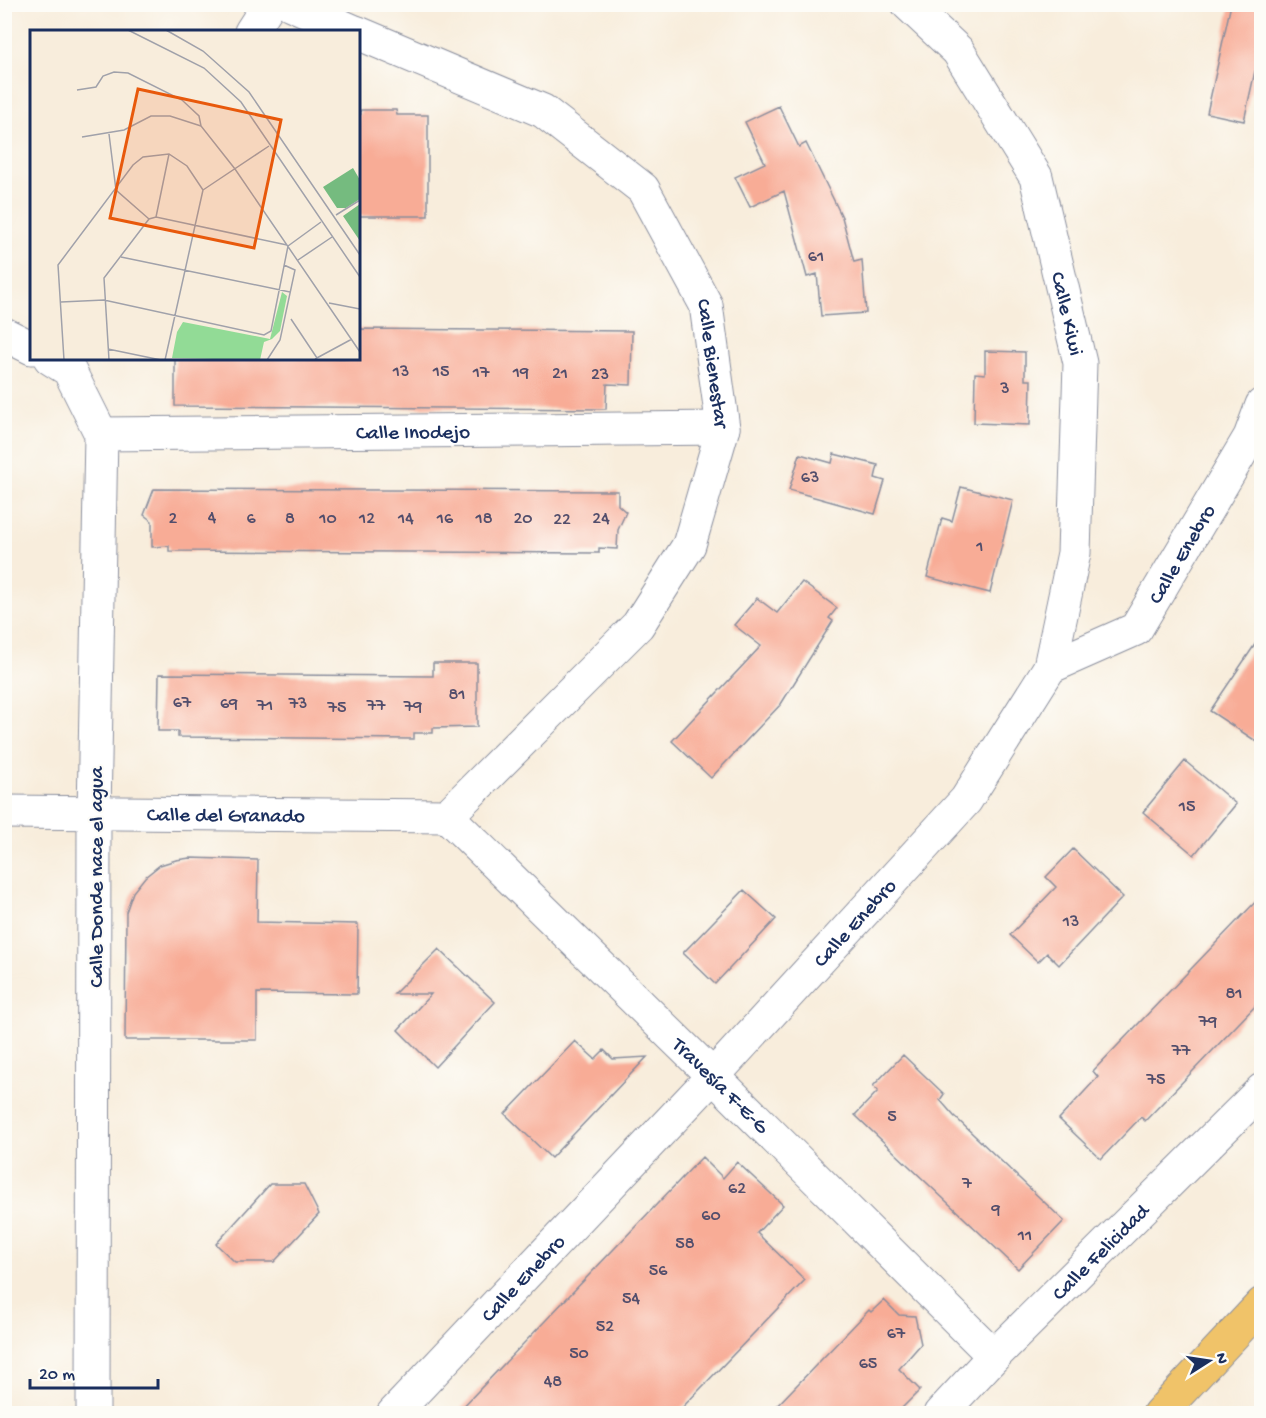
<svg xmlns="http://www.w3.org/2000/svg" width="1266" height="1418" viewBox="0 0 1266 1418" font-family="'Gochi Hand',sans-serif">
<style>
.building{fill:#f8ac96}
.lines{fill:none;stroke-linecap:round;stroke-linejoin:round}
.pedestrian-casing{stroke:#8a8e9d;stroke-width:35}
.minor-casing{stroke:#8a8e9d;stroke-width:35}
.trunk-casing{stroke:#8a8e9d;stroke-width:35}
.pedestrian{stroke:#fff;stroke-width:33}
.minor{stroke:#fff;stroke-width:33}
.trunk{stroke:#f0c369;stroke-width:33}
.labels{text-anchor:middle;stroke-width:4.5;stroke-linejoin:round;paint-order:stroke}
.number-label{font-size:18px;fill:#524e6c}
.street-label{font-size:21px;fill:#1b2f5e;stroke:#fdfcf7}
.inset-road{fill:none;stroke:#a0a1aa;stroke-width:1.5}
.view{fill:#e8590c;fill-opacity:0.15;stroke:#e8590c;stroke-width:3}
.inset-edge{fill:none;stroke:#1b2f5e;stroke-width:3}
</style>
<rect width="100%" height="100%" fill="#fdfcf7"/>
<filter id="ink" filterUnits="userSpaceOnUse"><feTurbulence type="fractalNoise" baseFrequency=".0167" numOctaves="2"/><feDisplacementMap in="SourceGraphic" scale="12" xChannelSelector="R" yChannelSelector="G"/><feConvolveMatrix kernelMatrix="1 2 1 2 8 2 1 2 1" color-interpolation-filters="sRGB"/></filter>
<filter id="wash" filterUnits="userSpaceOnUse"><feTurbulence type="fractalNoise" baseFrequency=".008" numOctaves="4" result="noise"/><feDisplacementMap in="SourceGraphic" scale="24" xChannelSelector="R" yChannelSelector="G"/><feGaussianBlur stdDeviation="1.35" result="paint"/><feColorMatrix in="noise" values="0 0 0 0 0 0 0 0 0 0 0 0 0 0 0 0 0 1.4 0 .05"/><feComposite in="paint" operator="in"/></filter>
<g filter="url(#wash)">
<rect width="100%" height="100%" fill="#f8eddc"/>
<g id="blocks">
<!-- building -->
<path class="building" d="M 1231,4 L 1262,4 L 1262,72 L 1255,71 L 1244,121 L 1207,113 Z
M 779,106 L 799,147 L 806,143 L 842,217 L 854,262 L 862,260 L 866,313 L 821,316 L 817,274 L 807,277 L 784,191 L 750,207 L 735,177 L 765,163 L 745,122 Z
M 360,110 L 396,110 L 397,115 L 428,115 L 428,216 L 358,216 L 358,114 L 361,114 Z
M 358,329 L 632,331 L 631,385 L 607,384 L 606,409 L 175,406 L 175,358 L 358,358 Z
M 985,351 L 1025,352 L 1025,380 L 1031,380 L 1030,425 L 974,423 L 975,373 L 985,374 Z
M 800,454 L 832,463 L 834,454 L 878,465 L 875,478 L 885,481 L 875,514 L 789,490 Z
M 961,487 L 1013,500 L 990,593 L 927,577 L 942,518 L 952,521 Z
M 154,489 L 618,491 L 618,505 L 626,512 L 618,530 L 617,549 L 599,548 L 599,553 L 169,551 L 169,546 L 152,547 L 152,521 L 144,515 Z
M 802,582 L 837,608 L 829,618 L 833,621 L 781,704 L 711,778 L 672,741 L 761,646 L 734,625 L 757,598 L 777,613 Z
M 1262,634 L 1262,745 L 1210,711 Z
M 433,663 L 477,663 L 477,727 L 433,728 L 433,733 L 414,733 L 414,739 L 178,737 L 178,731 L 158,731 L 159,674 L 433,676 Z
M 1185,761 L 1236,804 L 1194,855 L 1143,812 Z
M 1073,849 L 1123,897 L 1059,965 L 1047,953 L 1038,962 L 1010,935 L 1056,887 L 1046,877 Z
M 190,858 L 258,860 L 257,922 L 358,924 L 357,994 L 257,993 L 257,1040 L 125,1040 L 126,912 L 133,892 L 145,877 L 160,865 L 176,860 Z
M 744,890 L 776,919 L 715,984 L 683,953 Z
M 1262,895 L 1262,999 L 1145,1121 L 1141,1117 L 1101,1159 L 1059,1119 L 1098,1077 L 1093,1071 Z
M 439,949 L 495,1002 L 435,1067 L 398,1030 L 431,994 L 394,994 Z
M 575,1041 L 595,1059 L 604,1050 L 613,1059 L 647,1057 L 551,1158 L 505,1114 Z
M 903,1055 L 944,1094 L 940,1100 L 954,1116 L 1064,1221 L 1018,1269 L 855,1115 L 878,1091 L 873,1086 Z
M 702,1157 L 723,1178 L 737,1162 L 783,1205 L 757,1233 L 805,1280 L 677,1413 L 457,1413 Z
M 270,1184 L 304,1184 L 319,1214 L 274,1262 L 235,1262 L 216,1244 Z
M 884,1300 L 899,1315 L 915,1316 L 921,1344 L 899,1369 L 920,1390 L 897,1413 L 770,1413 L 869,1310 L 871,1312 Z"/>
</g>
</g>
<g filter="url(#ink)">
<use href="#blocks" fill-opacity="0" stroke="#8a8e9d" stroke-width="1.5"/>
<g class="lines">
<defs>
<path id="pedestrian" d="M 251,32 L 269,4"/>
<g id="minor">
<path d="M 291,4 L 355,32"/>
<path id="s1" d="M 908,4 L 958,51 L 1036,177 L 1080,363 L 1074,553 L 1050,667"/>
<path id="s2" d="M 358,33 L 543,111 L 643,189 L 706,305 L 723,428 L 689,545 L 638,625 L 447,816"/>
<path d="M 4,334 L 32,348"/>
<path d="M 50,358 L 69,370 L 101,434 L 94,813 L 93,1414"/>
<path id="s3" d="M 101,434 L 723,428"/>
<path id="s4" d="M 4,812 L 447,816"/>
<path id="s5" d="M 447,816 L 713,1076 L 994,1356"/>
<path id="s6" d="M 393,1414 L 713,1076 L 966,800 L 1050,667 L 1136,629 L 1250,437 L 1262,405"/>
<path id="s7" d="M 940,1414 L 994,1356 L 1262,1090"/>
</g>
<path id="trunk" d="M 1159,1414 L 1262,1304"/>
</defs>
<!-- pedestrian casing -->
<use href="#pedestrian" class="pedestrian-casing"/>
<!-- minor casing -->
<use href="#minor" class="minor-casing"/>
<!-- trunk casing -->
<use href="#trunk" class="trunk-casing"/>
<!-- pedestrian -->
<use href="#pedestrian" class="pedestrian"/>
<!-- minor -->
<use href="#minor" class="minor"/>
<!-- trunk -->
<use href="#trunk" class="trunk"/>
</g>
</g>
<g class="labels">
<!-- number labels -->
<g class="number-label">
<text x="816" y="261">61</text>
<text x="401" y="376">13</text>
<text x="441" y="376">15</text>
<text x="481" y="377">17</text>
<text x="521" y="377">19</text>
<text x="560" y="378">21</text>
<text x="600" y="379">23</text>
<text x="1005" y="393">3</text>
<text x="810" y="482">63</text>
<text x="212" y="522">4</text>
<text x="173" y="523">2</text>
<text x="251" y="523">6</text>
<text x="290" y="523">8</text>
<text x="328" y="523">10</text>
<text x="367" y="523">12</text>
<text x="406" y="523">14</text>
<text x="445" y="523">16</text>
<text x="484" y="523">18</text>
<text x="523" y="523">20</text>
<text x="601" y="523">24</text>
<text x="562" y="524">22</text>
<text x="980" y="551">1</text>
<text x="457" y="699">81</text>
<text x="182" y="707">67</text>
<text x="229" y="708">69</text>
<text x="298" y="708">73</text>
<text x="265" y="710">71</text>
<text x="376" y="710">77</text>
<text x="413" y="711">79</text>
<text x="337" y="712">75</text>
<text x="1187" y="811">15</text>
<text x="1071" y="926">13</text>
<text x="1234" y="998">81</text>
<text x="1208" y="1026">79</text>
<text x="1181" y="1055">77</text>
<text x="1156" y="1084">75</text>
<text x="892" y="1121">5</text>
<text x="967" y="1188">7</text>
<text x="737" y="1193">62</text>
<text x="996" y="1214">9</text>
<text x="711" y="1220">60</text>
<text x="1025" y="1240">11</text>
<text x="685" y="1248">58</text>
<text x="658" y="1275">56</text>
<text x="631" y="1303">54</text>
<text x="605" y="1331">52</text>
<text x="896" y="1338">67</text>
<text x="579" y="1358">50</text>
<text x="868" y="1368">65</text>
<text x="553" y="1386">48</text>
</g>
<!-- street labels -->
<g class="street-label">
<text dy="7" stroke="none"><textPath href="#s1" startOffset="357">Calle Kiwi</textPath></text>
<text dy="7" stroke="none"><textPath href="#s2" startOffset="518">Calle Bienestar</textPath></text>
<text dy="7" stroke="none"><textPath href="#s3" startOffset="312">Calle Inodejo</textPath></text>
<text dy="7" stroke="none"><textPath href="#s6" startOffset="1179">Calle Enebro</textPath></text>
<text dy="7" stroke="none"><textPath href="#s4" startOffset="222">Calle del Granado</textPath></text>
<text transform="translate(95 877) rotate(-90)" y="7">Calle Donde nace el agua</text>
<text dy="7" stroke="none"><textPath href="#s6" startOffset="674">Calle Enebro</textPath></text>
<text dy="7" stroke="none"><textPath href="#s5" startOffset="384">Travesía F-E-G</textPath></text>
<text dy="7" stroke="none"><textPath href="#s7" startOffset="228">Calle Felicidad</textPath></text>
<text dy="7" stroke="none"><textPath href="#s6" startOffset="188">Calle Enebro</textPath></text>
</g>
</g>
<!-- overview -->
<g transform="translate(30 30)">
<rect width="330" height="330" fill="#f8eddc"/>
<path d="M 252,262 L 257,266 L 250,301 L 242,309 L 234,312 L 230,330 L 142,328 L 147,302 L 153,292 L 240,309 Z" fill="#92db96"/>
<path d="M 323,138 L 330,150 L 330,169 L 316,178 L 307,178 L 293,157 ZM 330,174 L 330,211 L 313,186 Z" fill="#75bb7f"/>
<path class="inset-road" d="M 98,0 L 174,38 L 211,72 L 330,247M 136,0 L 173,21 L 219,62 L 330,225M 47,60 L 66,57 L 73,46 L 84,42 L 98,43 L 152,70 L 169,86 L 171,96 L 205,139 L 330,322M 79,104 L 86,160 L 119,189M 52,107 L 94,100 L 121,86 L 140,86 L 171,96M 173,160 L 239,116M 306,185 L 330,170M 126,187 L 139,124M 258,216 L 291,192M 91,227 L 260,262M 268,230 L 302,207M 31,272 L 74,270 L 234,305 L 241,301 L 258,216M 299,273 L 330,279M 261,289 L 287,328M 78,319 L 131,330M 285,329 L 322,309M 34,330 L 28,235 L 103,135 L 113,127 L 139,124 L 157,136 L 173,160M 79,330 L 74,248 L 119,189 L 126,187 L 257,215M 135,330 L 173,160M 237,330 L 250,310 L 265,240 L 254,235"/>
<path class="view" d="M 108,59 L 251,90 L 224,218 L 80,188 Z"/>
<rect width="330" height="330" class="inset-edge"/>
</g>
<!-- margin -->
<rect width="1266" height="1418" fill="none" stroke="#fdfcf7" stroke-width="24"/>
<!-- north arrow -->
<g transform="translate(1209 1361) rotate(78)" stroke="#fdfcf7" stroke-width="4.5" paint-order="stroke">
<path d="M0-4.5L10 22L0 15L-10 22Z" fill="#1b2f5e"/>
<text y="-9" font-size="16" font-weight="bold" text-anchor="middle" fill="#1b2f5e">N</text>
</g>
<!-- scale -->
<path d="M30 1379v9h128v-9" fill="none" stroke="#1b2f5e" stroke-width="3"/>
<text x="39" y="1379" font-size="18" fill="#1b2f5e" stroke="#fdfcf7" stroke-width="4.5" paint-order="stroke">20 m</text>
</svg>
